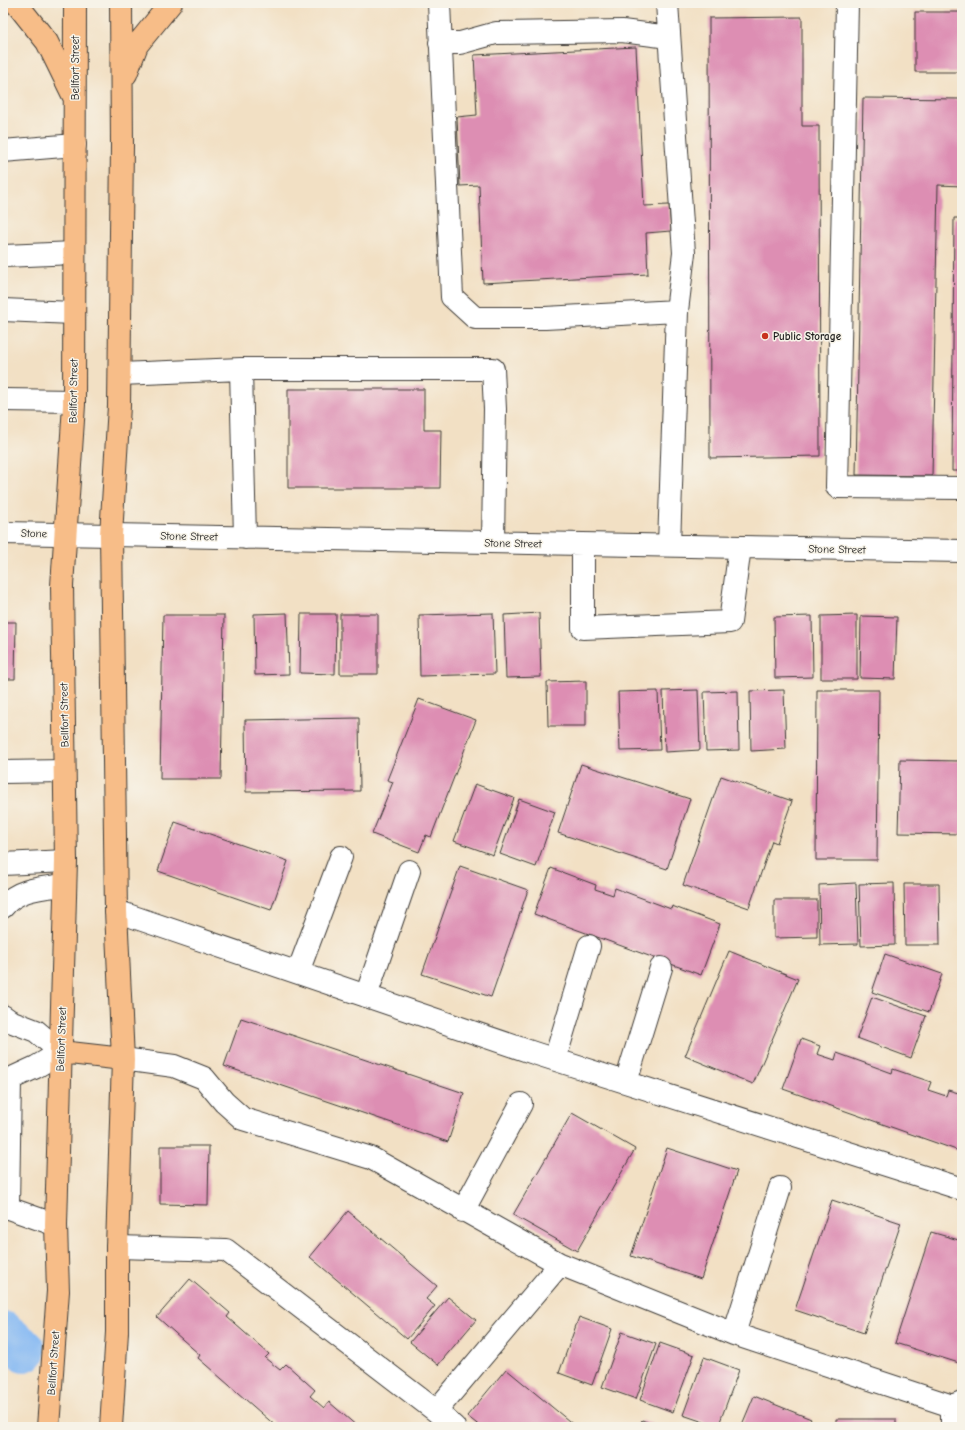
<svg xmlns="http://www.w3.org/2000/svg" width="965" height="1430" viewBox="0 0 965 1430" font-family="'Comic Neue',sans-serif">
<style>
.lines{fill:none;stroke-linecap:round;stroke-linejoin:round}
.river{stroke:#86b9f3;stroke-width:44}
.building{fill:#dd8eb3}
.minor-casing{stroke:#3c3935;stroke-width:24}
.major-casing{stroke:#3c3935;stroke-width:24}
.minor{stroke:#fff;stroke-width:22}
.major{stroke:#f7bd88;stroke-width:22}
.poi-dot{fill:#c8321e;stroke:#f7f3e8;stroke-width:1.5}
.labels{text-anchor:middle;stroke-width:3;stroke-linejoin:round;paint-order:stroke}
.street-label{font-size:11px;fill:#1c1c1c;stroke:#f7f3e8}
.poi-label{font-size:11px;font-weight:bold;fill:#1c1c1c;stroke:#f7f3e8;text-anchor:start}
</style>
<rect width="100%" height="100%" fill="#f7f3e8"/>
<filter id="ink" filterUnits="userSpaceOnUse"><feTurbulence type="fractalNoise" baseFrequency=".025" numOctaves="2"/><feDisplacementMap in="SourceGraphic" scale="8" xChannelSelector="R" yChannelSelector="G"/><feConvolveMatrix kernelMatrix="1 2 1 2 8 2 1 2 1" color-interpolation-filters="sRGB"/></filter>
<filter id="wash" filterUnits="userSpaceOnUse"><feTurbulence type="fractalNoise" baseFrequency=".012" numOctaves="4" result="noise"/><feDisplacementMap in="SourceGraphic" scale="16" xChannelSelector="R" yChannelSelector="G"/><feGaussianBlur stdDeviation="0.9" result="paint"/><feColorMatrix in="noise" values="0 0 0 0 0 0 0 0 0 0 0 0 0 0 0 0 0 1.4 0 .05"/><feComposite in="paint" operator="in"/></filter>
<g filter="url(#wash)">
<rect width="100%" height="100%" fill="#f2e0c4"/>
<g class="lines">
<!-- river -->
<path class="river" d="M 3,1333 L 24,1350"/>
</g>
<g id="blocks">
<!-- building -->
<path class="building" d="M 915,12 L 962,12 L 962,72 L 915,72 Z
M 802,17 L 802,126 L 819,126 L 820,456 L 710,458 L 709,18 Z
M 636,47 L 644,206 L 669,205 L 671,231 L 646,233 L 648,274 L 483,283 L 479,185 L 460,186 L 457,117 L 477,115 L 474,55 Z
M 863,98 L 962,99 L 962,186 L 938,185 L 932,476 L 856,475 Z
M 954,218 L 962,218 L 962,471 L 952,471 Z
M 288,389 L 424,389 L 424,430 L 441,430 L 440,488 L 288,488 Z
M 287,613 L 289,674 L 255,675 L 254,614 Z
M 493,613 L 495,674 L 420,676 L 419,615 Z
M 539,613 L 541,677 L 506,678 L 504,615 Z
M 301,614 L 336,614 L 335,674 L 300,673 Z
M 340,614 L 378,614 L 378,674 L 340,674 Z
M 163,615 L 224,615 L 221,779 L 160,779 Z
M 857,615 L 857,679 L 821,679 L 821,616 Z
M 812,616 L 813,677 L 775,678 L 774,617 Z
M 861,616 L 897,617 L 895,679 L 860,678 Z
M 3,622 L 16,622 L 15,679 L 3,679 Z
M 586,681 L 586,726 L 548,726 L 547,682 Z
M 698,690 L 700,750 L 665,752 L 663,691 Z
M 784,690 L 786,749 L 751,751 L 750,691 Z
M 817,690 L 879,690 L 877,860 L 816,860 Z
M 658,691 L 660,750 L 620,751 L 618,692 Z
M 738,691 L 739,750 L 706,751 L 704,692 Z
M 419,699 L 476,720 L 431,837 L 426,835 L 419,852 L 372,834 L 393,782 L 387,780 Z
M 359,718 L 360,791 L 246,792 L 245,720 Z
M 900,760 L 962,761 L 962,834 L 898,833 Z
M 581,764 L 690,799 L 667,869 L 558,833 Z
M 721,776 L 792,801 L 777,843 L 772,841 L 749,908 L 683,885 Z
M 475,784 L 514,798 L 493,855 L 454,841 Z
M 519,799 L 555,812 L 536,867 L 500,854 Z
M 175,822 L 288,861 L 271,910 L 158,871 Z
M 460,866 L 528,890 L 491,997 L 422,974 Z
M 551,868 L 596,885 L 595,889 L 613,895 L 615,888 L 671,909 L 672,906 L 720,924 L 701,975 L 534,914 Z
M 856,883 L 858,944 L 820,945 L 819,885 Z
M 894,883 L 895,945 L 861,946 L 859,884 Z
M 904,884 L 939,884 L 940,945 L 905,945 Z
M 774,900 L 817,900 L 817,937 L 774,938 Z
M 729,951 L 798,979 L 753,1084 L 685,1056 Z
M 885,954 L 942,974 L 929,1012 L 872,992 Z
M 872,997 L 926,1016 L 911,1058 L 857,1038 Z
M 241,1018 L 464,1093 L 448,1142 L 224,1066 Z
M 801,1039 L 820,1046 L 817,1054 L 835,1060 L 837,1053 L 892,1073 L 893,1069 L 931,1082 L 928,1090 L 946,1096 L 948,1090 L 962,1094 L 962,1152 L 783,1089 Z
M 572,1113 L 635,1149 L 577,1251 L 513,1215 Z
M 160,1146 L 209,1146 L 208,1205 L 160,1204 Z
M 667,1148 L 737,1171 L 701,1279 L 631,1256 Z
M 832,1200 L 901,1223 L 864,1333 L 795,1310 Z
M 348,1211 L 437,1286 L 426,1299 L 435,1306 L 407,1339 L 310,1257 Z
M 931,1232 L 962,1241 L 962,1364 L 895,1343 Z
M 190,1279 L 230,1313 L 227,1317 L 269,1354 L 265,1358 L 280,1370 L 286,1364 L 315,1390 L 310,1396 L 324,1408 L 329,1402 L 358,1427 L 277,1427 L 198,1358 L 200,1355 L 157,1317 Z
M 448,1297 L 476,1320 L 438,1365 L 410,1342 Z
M 579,1317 L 612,1329 L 592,1385 L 559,1373 Z
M 622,1332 L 656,1344 L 636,1399 L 602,1387 Z
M 660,1343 L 694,1355 L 673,1412 L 640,1400 Z
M 704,1357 L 739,1370 L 718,1427 L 683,1415 Z
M 506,1369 L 569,1421 L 576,1427 L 481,1427 L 467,1416 Z
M 754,1396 L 811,1419 L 807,1427 L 741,1427 Z
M 836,1419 L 896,1419 L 896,1427 L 836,1427 Z
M 642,1420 L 659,1427 L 639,1427 Z"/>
</g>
</g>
<g filter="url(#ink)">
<use href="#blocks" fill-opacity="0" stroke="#3c3935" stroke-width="1"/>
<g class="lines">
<defs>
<path id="minor" d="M 439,3 L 452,297 L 475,318 L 545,318 L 677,311 L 669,545
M 667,3 L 684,253 L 677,311
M 847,3 L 837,487 L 962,488
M 440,43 L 460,43 L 496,33 L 622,31 L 669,37
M 3,151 L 75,145
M 4,256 L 74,253
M 3,310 L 73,313
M 241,369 L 493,369 L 495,409 L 493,542
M 120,374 L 241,369 L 245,538
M 3,400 L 74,401
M 3,533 L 962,551
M 583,544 L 583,628 L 730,622 L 740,547
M 3,772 L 64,771
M 3,864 L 66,861
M 3,907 C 18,888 43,888 65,885
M 116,911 L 534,1053 L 962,1189
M 298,972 L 341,857
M 366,996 L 409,871
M 3,1016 L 10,1021 L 36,1031 L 61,1052 L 36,1067 L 10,1079 L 8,1208 L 56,1225
M 123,1059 L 174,1066 L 204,1078 L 224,1102 L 243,1119 L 371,1158 L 560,1264 L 734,1334 L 952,1406 L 962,1402
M 555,1059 L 589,946
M 626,1082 L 661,968
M 463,1211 L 521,1104
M 117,1247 L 226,1250 L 436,1411 L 454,1427
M 734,1334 L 780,1188
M 436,1411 L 560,1264
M 952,1427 L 952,1406"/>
<path id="major" d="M 16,3 L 47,42 L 73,95
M 126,74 L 137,45 L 171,3
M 61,1052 L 123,1059
M 48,1427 L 58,1291 L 56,1225 L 66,861 L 62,586 L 74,405 L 75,3
M 111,1427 L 117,1332 L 117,1247 L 123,1059 L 116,911 L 111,535 L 119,406 L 122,146 L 121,3"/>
</defs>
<!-- minor casing -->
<use href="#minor" class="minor-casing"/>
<!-- major casing -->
<use href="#major" class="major-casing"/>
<!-- minor -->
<use href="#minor" class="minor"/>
<!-- major -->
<use href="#major" class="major"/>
</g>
</g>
<!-- markers -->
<circle class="poi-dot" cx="765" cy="336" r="4"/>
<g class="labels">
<!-- street labels -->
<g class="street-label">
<text transform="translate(75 68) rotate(-90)" y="4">Bellfort Street</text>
<text transform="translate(73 391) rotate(-89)" y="4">Bellfort Street</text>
<text transform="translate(34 533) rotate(1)" y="4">Stone</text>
<text transform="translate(189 536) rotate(1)" y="4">Stone Street</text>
<text transform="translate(513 543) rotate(1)" y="4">Stone Street</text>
<text transform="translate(837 549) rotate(1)" y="4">Stone Street</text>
<text transform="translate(64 715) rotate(-91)" y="4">Bellfort Street</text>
<text transform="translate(61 1039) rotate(-88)" y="4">Bellfort Street</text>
<text transform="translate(53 1363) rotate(-86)" y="4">Bellfort Street</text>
</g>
<!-- poi labels -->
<g class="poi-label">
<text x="773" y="340">Public Storage</text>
</g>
</g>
<!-- margin -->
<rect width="965" height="1430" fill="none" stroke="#f7f3e8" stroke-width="16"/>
</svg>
